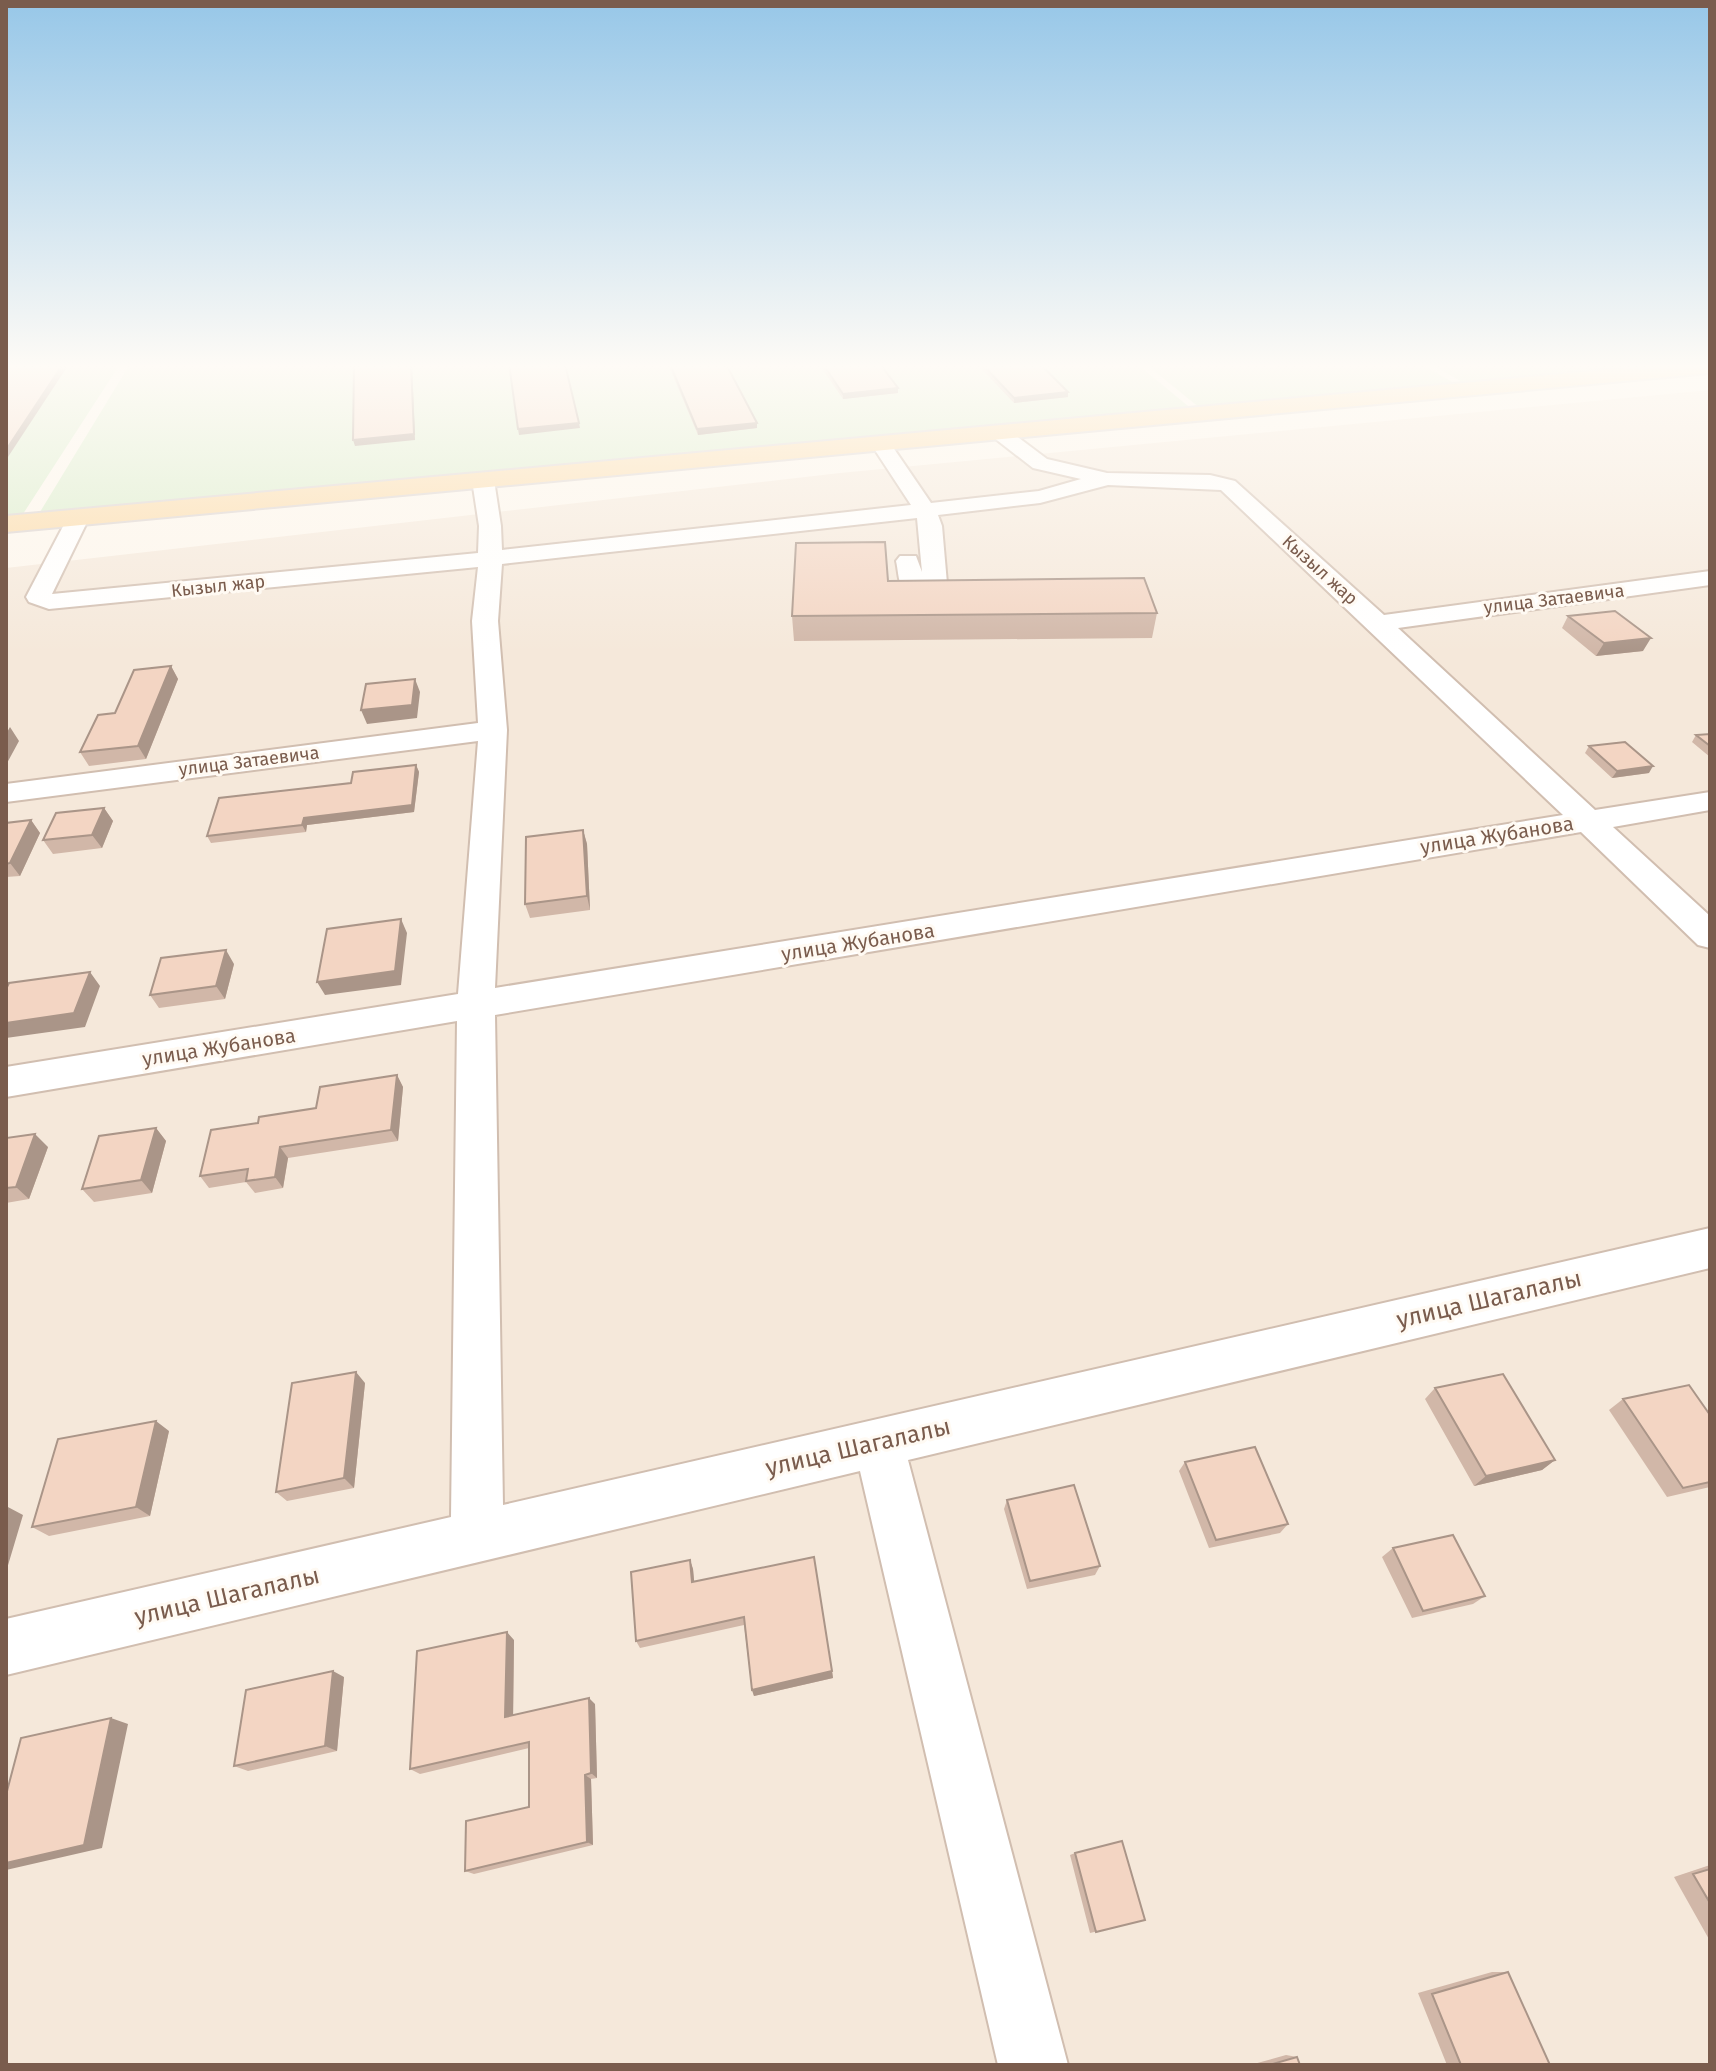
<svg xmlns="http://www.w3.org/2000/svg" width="1716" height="2071" viewBox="0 0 1716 2071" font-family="'Fira Sans',sans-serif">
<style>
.residential{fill:#f5e8da}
.green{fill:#d8ecc9}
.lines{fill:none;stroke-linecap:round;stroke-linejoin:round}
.minor-casing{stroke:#d1beb0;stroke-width:4}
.major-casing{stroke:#dad1cd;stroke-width:4}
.minor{fill:#fff;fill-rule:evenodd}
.major{fill:#fbd9a5;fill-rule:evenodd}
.wall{fill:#d1b7a8}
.shaded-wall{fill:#aa9588}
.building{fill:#f3d5c3;stroke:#aa9588;stroke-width:2}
.labels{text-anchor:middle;stroke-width:6;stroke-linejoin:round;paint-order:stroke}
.far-street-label{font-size:18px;fill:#7a5c4d;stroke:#fffaf3}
.street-label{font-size:20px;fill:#7a5c4d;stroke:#fffaf3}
.near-street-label{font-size:24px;fill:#7a5c4d;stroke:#fffaf3}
</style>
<rect width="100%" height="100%" fill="#fdf6ec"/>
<!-- residential -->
<path class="residential" d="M 1710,390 L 1710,2065 L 6,2065 L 6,568 L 840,473 Z"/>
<!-- green -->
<path class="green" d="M 6,364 L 120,364 L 23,514 L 6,516 Z
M 130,364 L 1137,364 L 1193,410 L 40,512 Z
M 1421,364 L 1454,383 L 1201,409 L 1147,365 Z
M 1431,364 L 1654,364 L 1462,382 Z"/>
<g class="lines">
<defs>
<path id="minor" d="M 1000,427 L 1007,429 L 1047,459 L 1107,473 L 1210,475 L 1235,481 L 1384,615 L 1710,571 L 1710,585 L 1398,628 L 1595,810 L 1710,792 L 1710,810 L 1613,827 L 1710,916 L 1710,948 L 1698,945 L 1581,832 L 495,1015 L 503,1505 L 1710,1228 L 1710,1268 L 908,1460 L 1068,2065 L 998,2065 L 860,1471 L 6,1675 L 6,1619 L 451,1517 L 457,1021 L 6,1097 L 6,1067 L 458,994 L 478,741 L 6,802 L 6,784 L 478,723 L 472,621 L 478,567 L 49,609 L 29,602 L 26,597 L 70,513 L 78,511 L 89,518 L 52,594 L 478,553 L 479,526 L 472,480 L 483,474 L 494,480 L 501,526 L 502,550 L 911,505 L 871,444 L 881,438 L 888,440 L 931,503 L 1039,491 L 1081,479 L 1033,468 L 993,437 L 990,433 L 993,429 ZM 1108,485 L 1221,490 L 1563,815 L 495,988 L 507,730 L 498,621 L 502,564 L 917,518 L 922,572 L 916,556 L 900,556 L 896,561 C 898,569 898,580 902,588 C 907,599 934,603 945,600 L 948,595 L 942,526 L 938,515 L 1040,503 Z"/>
<path id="major" d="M 1670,364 L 1710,364 L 1710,373 L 6,532 L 6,516 Z"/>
</defs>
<!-- minor casing -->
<use href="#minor" class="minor-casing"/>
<!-- major casing -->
<use href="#major" class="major-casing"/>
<!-- minor -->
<use href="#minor" class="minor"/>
<!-- major -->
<use href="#major" class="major"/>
</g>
<!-- wall -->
<path class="wall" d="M 668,364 L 726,364 L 757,423 L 757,428 L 698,435 Z
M 819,364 L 880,364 L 898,393 L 843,399 Z
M 977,364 L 1040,364 L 1068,392 L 1068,397 L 1014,403 Z
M 888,581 L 1157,613 L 1152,638 L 794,641 L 792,616 Z
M 1568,616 L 1643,651 L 1596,656 L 1562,628 Z
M 171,666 L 178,679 L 146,759 L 89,766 L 80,752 L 115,713 Z
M 1710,734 L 1710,757 L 1692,742 L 1696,735 Z
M 1589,746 L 1649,773 L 1612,778 L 1585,753 Z
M 416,765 L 419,772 L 414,812 L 307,825 L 306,832 L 211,843 L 207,836 L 351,783 Z
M 104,808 L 113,821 L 102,848 L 53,854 L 43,840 Z
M 31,820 L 40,833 L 20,876 L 6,877 L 6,823 Z
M 583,830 L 587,844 L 590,910 L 530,918 L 525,904 Z
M 234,964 L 225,999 L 159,1008 L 150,995 Z
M 397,1075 L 403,1087 L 398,1141 L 288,1158 L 283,1188 L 255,1193 L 246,1182 L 209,1188 L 200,1176 L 258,1123 L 316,1108 Z
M 156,1128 L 166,1141 L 152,1193 L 94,1202 L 82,1189 Z
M 6,1138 L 48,1147 L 29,1199 L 6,1203 Z
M 365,1383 L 354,1488 L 287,1501 L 276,1492 Z
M 1435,1388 L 1555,1460 L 1542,1470 L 1474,1486 L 1425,1399 Z
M 1623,1399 L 1710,1415 L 1710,1487 L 1667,1497 L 1609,1410 Z
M 169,1431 L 150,1516 L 49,1536 L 32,1527 Z
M 1185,1462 L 1288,1524 L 1280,1533 L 1209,1548 L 1179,1471 Z
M 1007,1500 L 1100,1566 L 1095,1575 L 1027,1589 L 1004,1509 Z
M 1393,1548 L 1485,1596 L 1473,1604 L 1412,1618 L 1382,1557 Z
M 690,1560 L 693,1569 L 694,1582 L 832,1671 L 833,1678 L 754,1696 L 752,1690 L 744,1625 L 640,1648 L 636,1641 Z
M 514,1640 L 513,1715 L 595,1704 L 597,1778 L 591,1779 L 593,1845 L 474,1874 L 465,1871 L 529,1807 L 529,1748 L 420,1774 L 410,1769 Z
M 344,1677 L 337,1751 L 248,1771 L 234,1766 Z
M 1075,1853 L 1145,1920 L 1090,1933 L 1070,1855 Z
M 1710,1865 L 1710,1941 L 1674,1877 Z
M 1492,1972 L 1508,1972 L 1550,2065 L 1447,2065 L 1418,1993 Z
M 1286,2055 L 1297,2057 L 1300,2065 L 1250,2065 Z"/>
<!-- shaded-wall -->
<path class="shaded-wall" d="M 63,364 L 69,364 L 6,460 L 6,450 Z
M 411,364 L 412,364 L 415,440 L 355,446 L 353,440 Z
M 898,388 L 898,393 L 843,399 L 843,394 Z
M 1068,392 L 1068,397 L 1014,403 L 1014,398 Z
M 579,423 L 580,428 L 519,435 L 518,429 Z
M 757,423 L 757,428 L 698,435 L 697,429 Z
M 1651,638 L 1643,651 L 1596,656 L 1604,643 Z
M 171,666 L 178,679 L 146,759 L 138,746 Z
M 415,679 L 420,692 L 417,718 L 367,724 L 361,710 Z
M 10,727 L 19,741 L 6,765 L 6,734 Z
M 416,765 L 419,772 L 414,812 L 307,825 L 306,832 L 302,825 L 304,818 Z
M 1653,766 L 1649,773 L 1612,778 L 1617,771 Z
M 104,808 L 113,821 L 102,848 L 92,835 Z
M 31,820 L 40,833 L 20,876 L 10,863 Z
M 583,830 L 587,844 L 590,910 L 587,896 Z
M 401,919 L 407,933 L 401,985 L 325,995 L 317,982 Z
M 226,950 L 234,964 L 225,999 L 216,986 Z
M 90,972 L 100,986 L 85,1027 L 6,1038 L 6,1023 Z
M 397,1075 L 403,1087 L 398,1141 L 391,1130 Z
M 156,1128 L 166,1141 L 152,1193 L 141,1180 Z
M 35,1134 L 48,1147 L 29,1199 L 16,1187 Z
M 280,1147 L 288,1158 L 283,1188 L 275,1177 Z
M 356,1372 L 365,1383 L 354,1488 L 344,1478 Z
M 156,1421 L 169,1431 L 150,1516 L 136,1507 Z
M 1555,1460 L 1542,1470 L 1474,1486 L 1486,1476 Z
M 6,1506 L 23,1515 L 6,1572 Z
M 690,1560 L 693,1569 L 695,1590 L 692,1582 Z
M 507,1632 L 514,1640 L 513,1722 L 505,1717 Z
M 333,1671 L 344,1677 L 337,1751 L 325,1746 Z
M 832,1671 L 833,1678 L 754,1696 L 752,1690 Z
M 589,1698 L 595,1704 L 597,1778 L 591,1773 Z
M 111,1718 L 128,1724 L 102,1848 L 6,1870 L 6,1863 Z
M 585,1775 L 591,1779 L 593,1845 L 587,1842 Z"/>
<!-- building -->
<path class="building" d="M 7,364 L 63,364 L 6,450 L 6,365 Z
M 354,364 L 411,364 L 414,434 L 353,440 Z
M 509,364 L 565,364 L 579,423 L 518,429 Z
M 670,364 L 726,364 L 757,423 L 697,429 Z
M 823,364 L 880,364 L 898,388 L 843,394 Z
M 982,364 L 1040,364 L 1068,392 L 1014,398 Z
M 885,542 L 888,581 L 1144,578 L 1157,613 L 792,616 L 796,543 Z
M 1615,611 L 1651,638 L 1604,643 L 1568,616 Z
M 171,666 L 138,746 L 80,752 L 98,715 L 115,713 L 134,670 Z
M 415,679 L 412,705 L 361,710 L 366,684 Z
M 1710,734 L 1710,746 L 1696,735 Z
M 1625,742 L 1653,766 L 1617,771 L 1589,746 Z
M 416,765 L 412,805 L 304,818 L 302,825 L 207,836 L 219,798 L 351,783 L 353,772 Z
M 104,808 L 92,835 L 43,840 L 56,813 Z
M 31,820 L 10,863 L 6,864 L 6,823 Z
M 583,830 L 587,896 L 525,904 L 526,837 Z
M 401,919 L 395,971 L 317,982 L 327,929 Z
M 226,950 L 216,986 L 150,995 L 161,958 Z
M 90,972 L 74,1013 L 6,1023 L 6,989 L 9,983 Z
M 397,1075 L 391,1130 L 280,1147 L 275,1177 L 246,1181 L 248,1169 L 200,1176 L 211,1130 L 258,1123 L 259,1117 L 316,1108 L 320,1087 Z
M 156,1128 L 141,1180 L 82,1189 L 99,1136 Z
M 35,1134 L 16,1187 L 6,1188 L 6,1138 Z
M 356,1372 L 344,1478 L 276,1492 L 292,1383 Z
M 1503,1374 L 1555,1460 L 1486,1476 L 1435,1388 Z
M 1689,1385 L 1710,1415 L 1710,1482 L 1683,1488 L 1623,1399 Z
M 156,1421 L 136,1507 L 32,1527 L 58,1439 Z
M 1255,1447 L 1288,1524 L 1216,1540 L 1185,1462 Z
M 1074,1485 L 1100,1566 L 1030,1581 L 1007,1500 Z
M 1453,1535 L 1485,1596 L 1423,1611 L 1393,1548 Z
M 814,1557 L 832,1671 L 752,1690 L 744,1617 L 636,1641 L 631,1572 L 690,1560 L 692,1582 Z
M 507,1632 L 505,1717 L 589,1698 L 591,1773 L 585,1775 L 587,1842 L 465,1871 L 466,1821 L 529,1807 L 529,1742 L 410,1769 L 417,1651 Z
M 333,1671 L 325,1746 L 234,1766 L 246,1690 Z
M 111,1718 L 84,1845 L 6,1863 L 6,1795 L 21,1738 Z
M 1122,1841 L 1145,1920 L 1096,1932 L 1075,1853 Z
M 1710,1869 L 1710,1903 L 1693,1874 Z
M 1508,1972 L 1550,2065 L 1461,2065 L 1432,1994 Z
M 1297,2057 L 1300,2065 L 1269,2065 Z"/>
<!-- sky -->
<linearGradient id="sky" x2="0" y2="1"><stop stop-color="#97c7e8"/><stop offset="0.56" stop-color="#fefbf6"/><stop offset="1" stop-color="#fefbf6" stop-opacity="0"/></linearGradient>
<rect width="1716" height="654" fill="url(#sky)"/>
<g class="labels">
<!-- far-street labels -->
<g class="far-street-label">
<text transform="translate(1320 570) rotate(42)" y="6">Кызыл жар</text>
<text transform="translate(218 586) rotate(-6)" y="6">Кызыл жар</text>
<text transform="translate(1554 599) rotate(-7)" y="6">улица Затаевича</text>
<text transform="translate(249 761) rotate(-7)" y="6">улица Затаевича</text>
</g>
<!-- street labels -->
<g class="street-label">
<text transform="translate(1497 835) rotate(-9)" y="7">улица Жубанова</text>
<text transform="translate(858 942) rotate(-9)" y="7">улица Жубанова</text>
<text transform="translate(219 1047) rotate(-9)" y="7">улица Жубанова</text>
</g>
<!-- near-street labels -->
<g class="near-street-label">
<text transform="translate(1489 1299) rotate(-13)" y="8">улица Шагалалы</text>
<text transform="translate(858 1447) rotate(-13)" y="8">улица Шагалалы</text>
<text transform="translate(227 1596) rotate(-13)" y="8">улица Шагалалы</text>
</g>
</g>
<!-- border -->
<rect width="1716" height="2071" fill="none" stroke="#7a5c4d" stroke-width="16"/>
</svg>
